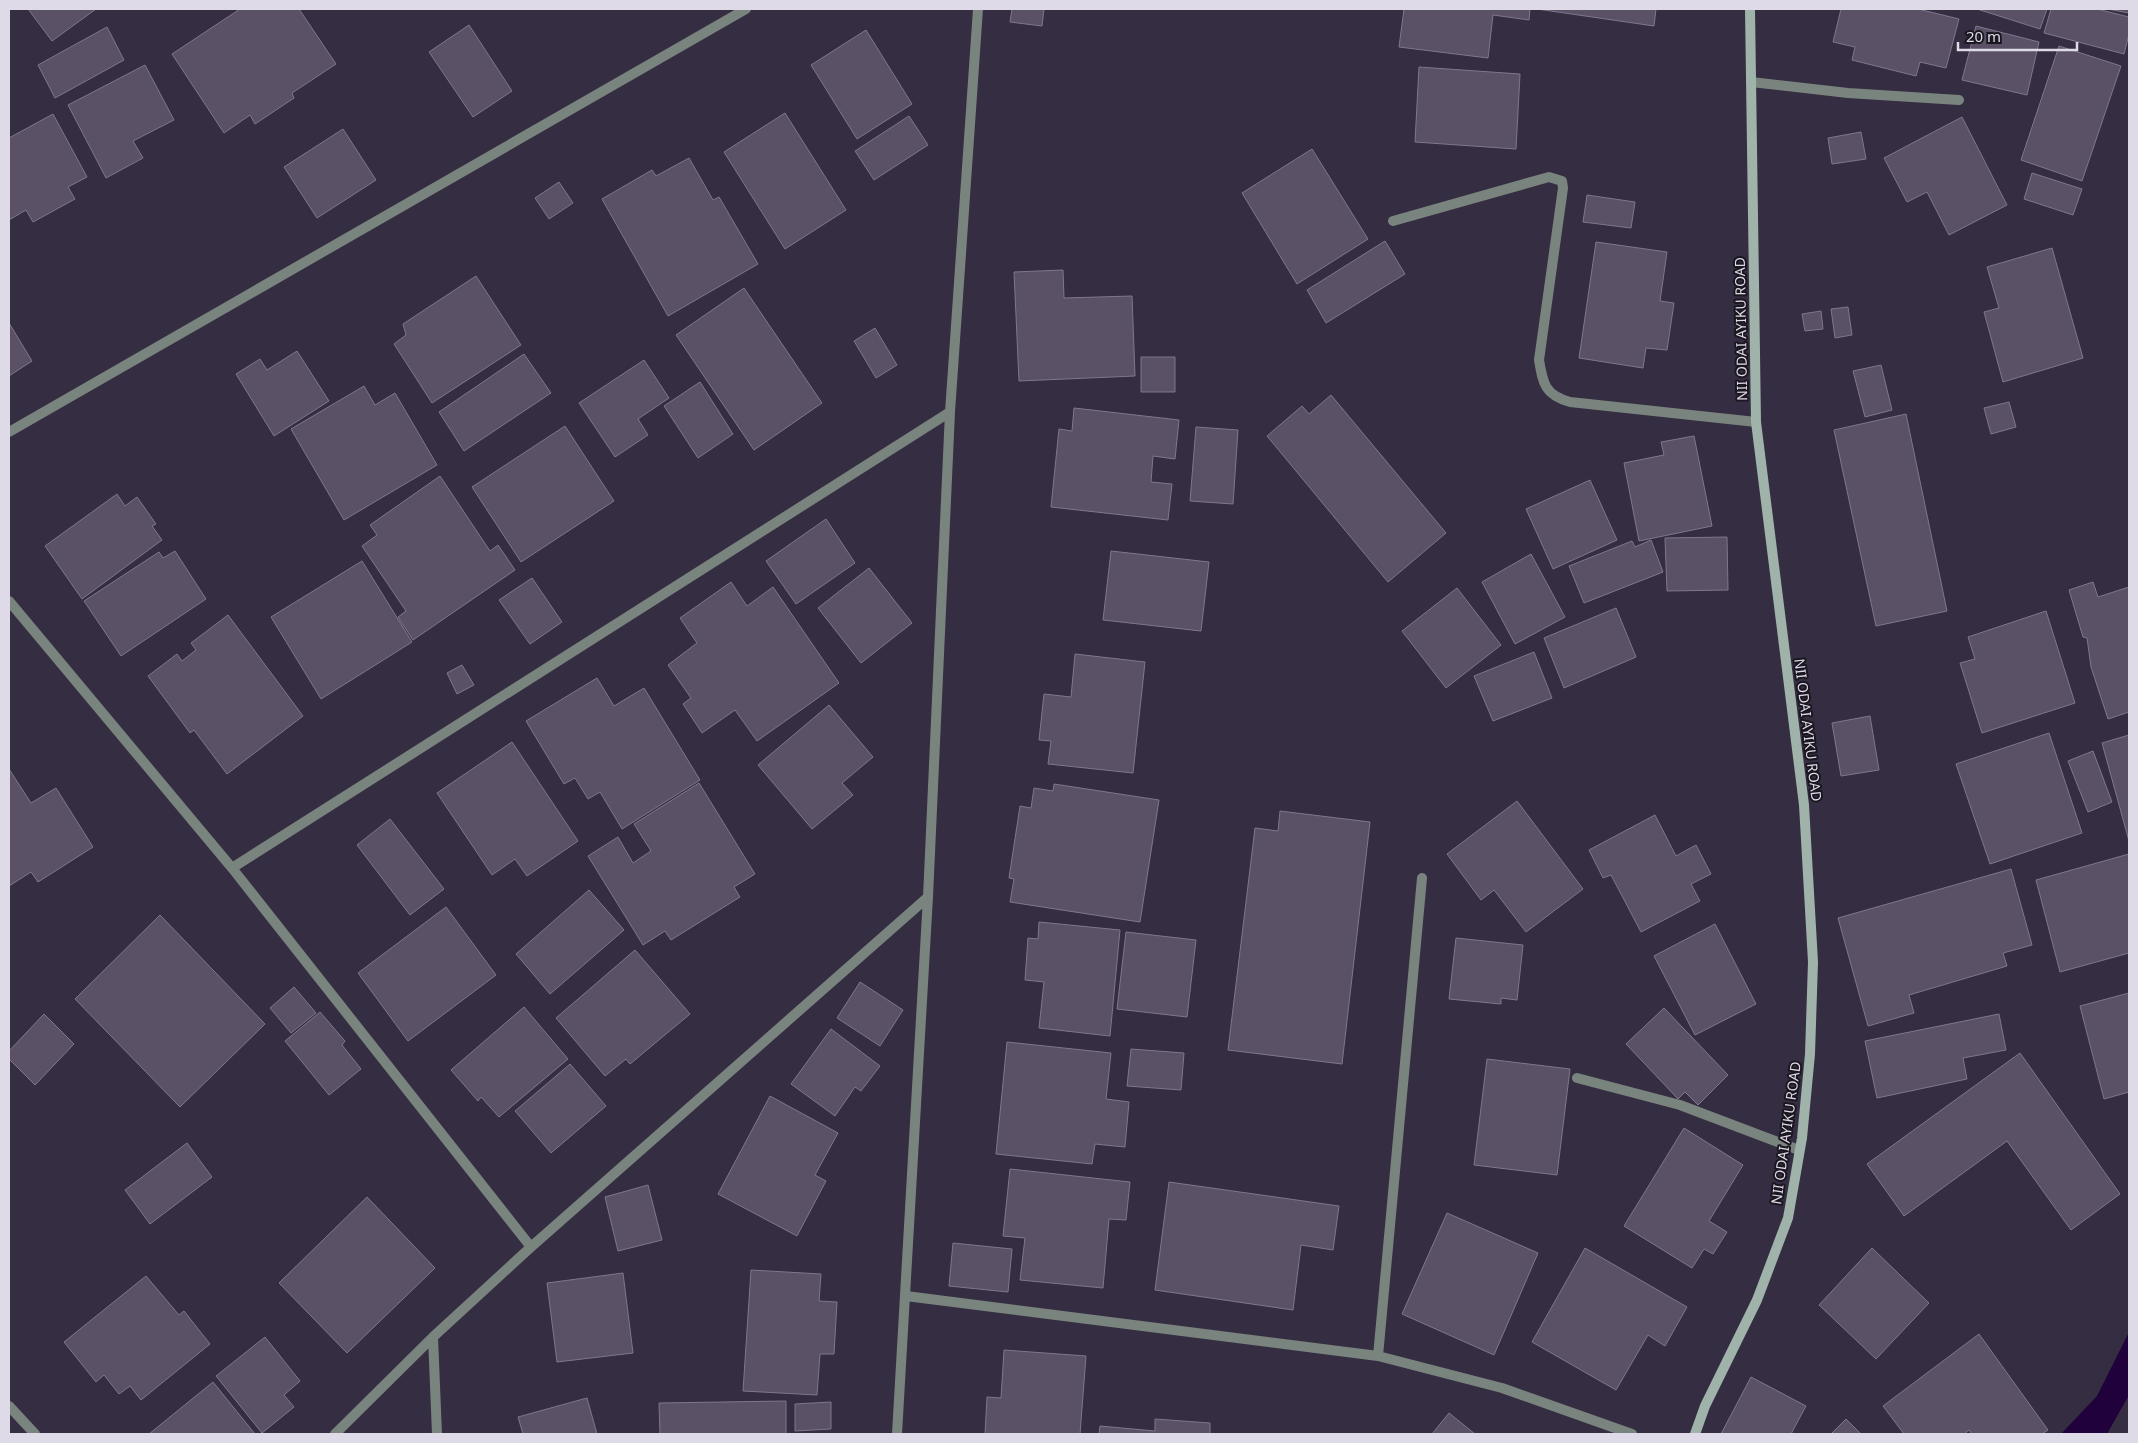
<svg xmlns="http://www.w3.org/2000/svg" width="2138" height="1443" viewBox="0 0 2138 1443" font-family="'Noto Sans',sans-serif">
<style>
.water{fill:#21013c}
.building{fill:#5a5167;stroke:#80778e}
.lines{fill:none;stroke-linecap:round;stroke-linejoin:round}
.lane{stroke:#79847e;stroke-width:10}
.street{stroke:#79847e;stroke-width:10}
.secondary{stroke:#a0b3aa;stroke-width:10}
.labels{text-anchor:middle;stroke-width:4;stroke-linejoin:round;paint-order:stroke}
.street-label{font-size:14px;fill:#dfdae7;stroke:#1b1720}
</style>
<rect width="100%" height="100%" fill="#352d41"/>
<!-- water -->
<path class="water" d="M 2129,1332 L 2129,1395 L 2107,1434 L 2061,1434 L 2097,1396 Z"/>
<!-- building -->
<path class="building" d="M 28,9 L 96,9 L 52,41 Z
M 240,9 L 299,9 L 336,64 L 292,93 L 294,98 L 255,124 L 250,115 L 224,133 L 172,54 Z
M 1012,9 L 1044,9 L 1042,26 L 1010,22 Z
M 1404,9 L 1530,9 L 1529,20 L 1493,15 L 1488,58 L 1399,47 Z
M 1537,9 L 1656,9 L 1654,26 Z
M 1841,9 L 1918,9 L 1959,19 L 1946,68 L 1920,62 L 1916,76 L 1852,60 L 1855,47 L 1833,42 Z
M 1977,9 L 2047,9 L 2040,29 Z
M 2051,9 L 2097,9 L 2129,17 L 2129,34 L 2124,54 L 2044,33 Z
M 2107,9 L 2129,9 L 2129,13 Z
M 469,25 L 512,91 L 473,117 L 429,52 Z
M 1976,26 L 2039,42 L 2027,95 L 1962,80 Z
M 107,27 L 124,60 L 55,98 L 38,65 Z
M 866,30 L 912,104 L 857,139 L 811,65 Z
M 2059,46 L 2121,66 L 2082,181 L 2021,160 Z
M 145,65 L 174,120 L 133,141 L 143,158 L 106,178 L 68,105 Z
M 1419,67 L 1520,74 L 1516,149 L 1415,142 Z
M 785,113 L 846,210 L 785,249 L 724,152 Z
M 53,114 L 87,177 L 68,187 L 75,199 L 33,222 L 26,210 L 9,220 L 9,138 Z
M 909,116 L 928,145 L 874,180 L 855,151 Z
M 1962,117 L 2007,205 L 1949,235 L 1927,192 L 1907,202 L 1884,158 Z
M 343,129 L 376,180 L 317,218 L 284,167 Z
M 1861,132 L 1866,159 L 1832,164 L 1828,138 Z
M 1312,149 L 1368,239 L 1297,284 L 1242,193 Z
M 689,158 L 713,200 L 719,197 L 758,264 L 668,316 L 602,199 L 652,170 L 656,176 Z
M 2032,173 L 2082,189 L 2073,215 L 2024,199 Z
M 559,182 L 573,203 L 549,219 L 535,198 Z
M 1587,195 L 1635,202 L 1631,228 L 1583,222 Z
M 1385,241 L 1405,274 L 1326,323 L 1307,290 Z
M 1596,242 L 1667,252 L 1660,301 L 1674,303 L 1667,350 L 1646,348 L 1643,368 L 1579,358 Z
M 2052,248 L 2083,358 L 2003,382 L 1984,312 L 1999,308 L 1987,267 Z
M 1063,270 L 1064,298 L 1132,296 L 1135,376 L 1019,381 L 1014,272 Z
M 476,276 L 521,345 L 432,403 L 394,344 L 406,335 L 403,324 Z
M 744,288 L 822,403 L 754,450 L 676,335 Z
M 1848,307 L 1852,335 L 1835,338 L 1831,309 Z
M 1821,311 L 1823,329 L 1805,331 L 1802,314 Z
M 9,323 L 32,361 L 9,376 Z
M 875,328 L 897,365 L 876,378 L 854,341 Z
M 297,351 L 329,401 L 274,436 L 236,374 L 260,359 L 267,370 Z
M 524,354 L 551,393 L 464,451 L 439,412 Z
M 1141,357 L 1175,357 L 1175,392 L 1141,392 Z
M 644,360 L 669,398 L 638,419 L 648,435 L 615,457 L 579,403 Z
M 1881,365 L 1892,410 L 1865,417 L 1853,371 Z
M 700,382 L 733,434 L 698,458 L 664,406 Z
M 364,386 L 375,405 L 395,393 L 437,465 L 344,520 L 291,429 Z
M 1331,395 L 1446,533 L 1388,582 L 1267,436 L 1302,406 L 1309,414 Z
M 2009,402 L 2016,427 L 1991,434 L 1984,408 Z
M 1074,408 L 1179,420 L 1175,459 L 1153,456 L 1151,482 L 1172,484 L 1168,520 L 1051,507 L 1059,429 L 1072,431 Z
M 1906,414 L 1947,611 L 1876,626 L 1834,430 Z
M 565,426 L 614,501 L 521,562 L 472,487 Z
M 1196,427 L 1238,430 L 1233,504 L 1190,501 Z
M 1694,436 L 1712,526 L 1639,541 L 1624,463 L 1664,455 L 1661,442 Z
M 440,476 L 490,551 L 498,545 L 515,570 L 413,640 L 398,617 L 406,611 L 362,546 L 377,535 L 370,525 Z
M 1590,480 L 1617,540 L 1553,569 L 1526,509 Z
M 117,494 L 125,506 L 137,497 L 156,524 L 152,526 L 162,540 L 82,599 L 45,546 Z
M 826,519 L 855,563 L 796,604 L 766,561 Z
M 1727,537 L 1728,590 L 1667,591 L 1665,538 Z
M 1651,540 L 1663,572 L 1584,603 L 1569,566 L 1632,541 L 1635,547 Z
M 175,551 L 206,599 L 121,656 L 84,601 L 159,552 L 163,558 Z
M 1111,551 L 1209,562 L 1201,631 L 1103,620 Z
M 1531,554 L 1565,617 L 1515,644 L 1482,582 Z
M 362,561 L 412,642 L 321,699 L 271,617 Z
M 869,568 L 912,623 L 861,663 L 818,608 Z
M 532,578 L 562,622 L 530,644 L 499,600 Z
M 731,582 L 747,606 L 773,587 L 839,683 L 757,741 L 735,710 L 702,733 L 683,704 L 691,698 L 668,665 L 697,643 L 680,618 Z
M 2093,582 L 2098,597 L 2129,587 L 2129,712 L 2108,719 L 2091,667 L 2087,638 L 2083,637 L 2069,590 Z
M 1457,588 L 1501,645 L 1446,688 L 1402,631 Z
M 1616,608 L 1636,657 L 1564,688 L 1544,638 Z
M 2046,611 L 2075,703 L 1982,733 L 1960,663 L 1975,659 L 1968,637 Z
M 228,615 L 303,716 L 227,774 L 194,730 L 190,733 L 148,676 L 177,654 L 182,661 L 196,650 L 191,643 Z
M 1534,652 L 1552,698 L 1493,721 L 1474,676 Z
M 1075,654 L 1145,662 L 1133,773 L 1048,764 L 1051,741 L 1039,740 L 1044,694 L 1071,697 Z
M 462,665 L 474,685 L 457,694 L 447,673 Z
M 597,678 L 614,706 L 644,688 L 700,780 L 622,829 L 600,792 L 588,799 L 575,778 L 564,784 L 526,721 Z
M 829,705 L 873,757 L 842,783 L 853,795 L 812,829 L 758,765 Z
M 1870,716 L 1879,770 L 1841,776 L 1832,723 Z
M 2049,733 L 2082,833 L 1990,864 L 1956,764 Z
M 2129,735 L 2129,841 L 2102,743 Z
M 512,742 L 578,841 L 527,876 L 515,859 L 492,875 L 437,793 Z
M 2093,751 L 2112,802 L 2088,812 L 2068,761 Z
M 9,769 L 31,803 L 56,788 L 93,847 L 38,882 L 31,872 L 9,886 Z
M 699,783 L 755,874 L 734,887 L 740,897 L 671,940 L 665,931 L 643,945 L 588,856 L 618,837 L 633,863 L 651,851 L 634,824 Z
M 1054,784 L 1159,800 L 1140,922 L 1010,902 L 1014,879 L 1009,878 L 1020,806 L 1031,808 L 1034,788 L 1053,791 Z
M 1517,801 L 1583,889 L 1526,932 L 1494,890 L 1481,900 L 1447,854 Z
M 1280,811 L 1370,822 L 1342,1064 L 1228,1050 L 1255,828 L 1278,831 Z
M 1655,815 L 1676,856 L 1696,845 L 1711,874 L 1691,884 L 1700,901 L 1641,932 L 1611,875 L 1603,878 L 1589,850 Z
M 390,819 L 444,889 L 410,915 L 357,845 Z
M 2129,854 L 2129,953 L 2060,972 L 2036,880 Z
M 2011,869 L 2032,945 L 2003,953 L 2007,966 L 1909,995 L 1914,1013 L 1868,1026 L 1838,918 Z
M 589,890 L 624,930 L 550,994 L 516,954 Z
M 446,907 L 496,975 L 408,1041 L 358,973 Z
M 160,915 L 265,1024 L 180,1107 L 75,999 Z
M 1039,922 L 1120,930 L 1110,1036 L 1039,1028 L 1044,982 L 1025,980 L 1028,938 L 1038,939 Z
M 1715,924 L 1756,1004 L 1695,1035 L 1654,956 Z
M 1126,932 L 1196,940 L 1187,1017 L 1117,1009 Z
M 1456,938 L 1523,945 L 1517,1000 L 1501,998 L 1501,1004 L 1449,999 Z
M 635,950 L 690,1014 L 630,1064 L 626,1059 L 605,1076 L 556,1018 Z
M 860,982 L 903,1010 L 880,1046 L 837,1018 Z
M 294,987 L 316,1013 L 291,1033 L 270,1008 Z
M 2129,993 L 2129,1092 L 2104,1099 L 2080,1006 Z
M 524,1007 L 568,1059 L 499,1117 L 481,1097 L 478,1101 L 451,1070 Z
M 1664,1008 L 1728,1075 L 1698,1105 L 1685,1092 L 1678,1099 L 1626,1044 Z
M 320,1012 L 345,1041 L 342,1045 L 361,1069 L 329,1095 L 285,1041 Z
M 44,1014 L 74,1044 L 35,1085 L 9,1059 L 9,1051 Z
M 1999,1014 L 2006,1050 L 1963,1058 L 1967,1079 L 1877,1098 L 1865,1041 Z
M 831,1029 L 880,1066 L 861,1091 L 855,1087 L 835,1116 L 791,1084 Z
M 1007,1042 L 1111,1053 L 1106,1099 L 1129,1102 L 1125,1147 L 1095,1144 L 1092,1164 L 996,1154 Z
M 1131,1049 L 1184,1053 L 1181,1090 L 1127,1086 Z
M 2020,1053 L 2120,1194 L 2071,1230 L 2007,1141 L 1904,1216 L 1867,1164 Z
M 1487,1059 L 1570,1069 L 1557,1175 L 1474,1165 Z
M 570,1064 L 606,1106 L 551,1153 L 515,1111 Z
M 770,1096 L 838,1133 L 815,1175 L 826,1181 L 797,1236 L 718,1194 Z
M 1684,1128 L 1743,1165 L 1709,1221 L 1727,1232 L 1713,1254 L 1704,1249 L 1692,1268 L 1624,1226 Z
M 187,1143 L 212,1177 L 150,1224 L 125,1190 Z
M 1010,1169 L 1130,1182 L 1126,1220 L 1109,1219 L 1103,1288 L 1020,1280 L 1025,1238 L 1003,1236 Z
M 1169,1182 L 1339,1206 L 1333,1250 L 1301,1245 L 1293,1310 L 1155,1290 Z
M 648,1185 L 662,1240 L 618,1251 L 605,1197 Z
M 367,1197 L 435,1268 L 347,1353 L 279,1283 Z
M 1447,1213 L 1538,1253 L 1494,1355 L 1402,1314 Z
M 953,1243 L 1012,1249 L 1008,1292 L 949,1286 Z
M 1585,1248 L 1687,1307 L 1665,1346 L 1648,1335 L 1616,1390 L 1532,1342 Z
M 1872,1248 L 1929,1303 L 1876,1359 L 1819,1305 Z
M 751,1270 L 821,1274 L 819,1301 L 837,1302 L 834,1354 L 820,1354 L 817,1395 L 743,1391 Z
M 623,1273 L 633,1353 L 557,1362 L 547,1283 Z
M 146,1276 L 179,1315 L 184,1311 L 210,1344 L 141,1400 L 130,1386 L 119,1394 L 104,1375 L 96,1382 L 64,1342 Z
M 1979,1334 L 2048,1430 L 2042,1434 L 1972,1434 L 1969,1430 L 1964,1434 L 1904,1434 L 1883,1406 Z
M 265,1337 L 300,1381 L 284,1395 L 294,1407 L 262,1433 L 216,1376 Z
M 1004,1350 L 1086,1356 L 1080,1434 L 985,1434 L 987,1397 L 1001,1398 Z
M 1751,1377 L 1806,1406 L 1791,1434 L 1721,1434 Z
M 213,1382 L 255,1434 L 149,1434 Z
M 587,1398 L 597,1434 L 523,1434 L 518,1417 Z
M 786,1401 L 786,1434 L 660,1434 L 659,1403 Z
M 831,1402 L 831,1429 L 795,1431 L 795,1404 Z
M 1449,1413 L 1475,1434 L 1432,1434 Z
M 1155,1419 L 1210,1423 L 1210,1434 L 1099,1434 L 1100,1426 L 1155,1431 Z
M 1846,1419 L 1861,1434 L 1831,1434 Z"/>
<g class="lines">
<!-- lane -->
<path class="lane" d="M 1751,82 L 1848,93 L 1959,100
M 1393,221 L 1549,177 L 1562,181 L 1563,188 L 1539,360 C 1543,384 1545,395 1570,402 L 1756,422"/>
<!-- street -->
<path class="street" d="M 9,432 L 746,9
M 9,601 L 232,868 L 531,1247
M 232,868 L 950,412
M 1577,1078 L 1680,1105 L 1799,1150
M 906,1296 L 1378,1356 L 1502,1388 L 1632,1434
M 433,1337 L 437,1434
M 1378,1356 L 1422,878
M 9,1406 L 35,1434
M 335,1434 L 433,1337 L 531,1247 L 928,897
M 897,1434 L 928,897 L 950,412 L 978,9"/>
<!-- secondary -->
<path class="secondary" d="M 1695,1434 L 1705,1406 L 1757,1300 L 1788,1218 L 1802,1138 L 1810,1054 L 1813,962 L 1804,805 L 1756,422 L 1750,9"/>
</g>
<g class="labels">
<!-- street labels -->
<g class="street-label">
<text transform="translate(1741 329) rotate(-91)" y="5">NII ODAI AYIKU ROAD</text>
<text transform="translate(1808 730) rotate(83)" y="5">NII ODAI AYIKU ROAD</text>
<text transform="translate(1786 1133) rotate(-82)" y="5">NII ODAI AYIKU ROAD</text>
</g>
</g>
<!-- border -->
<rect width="2138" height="1443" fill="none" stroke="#dfdae7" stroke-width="20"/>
<!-- scale -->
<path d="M1958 42v8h119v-8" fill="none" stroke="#dfdae7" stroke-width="2.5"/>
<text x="1966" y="42" font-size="15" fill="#dfdae7" stroke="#1b1720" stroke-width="4" paint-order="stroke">20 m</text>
</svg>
